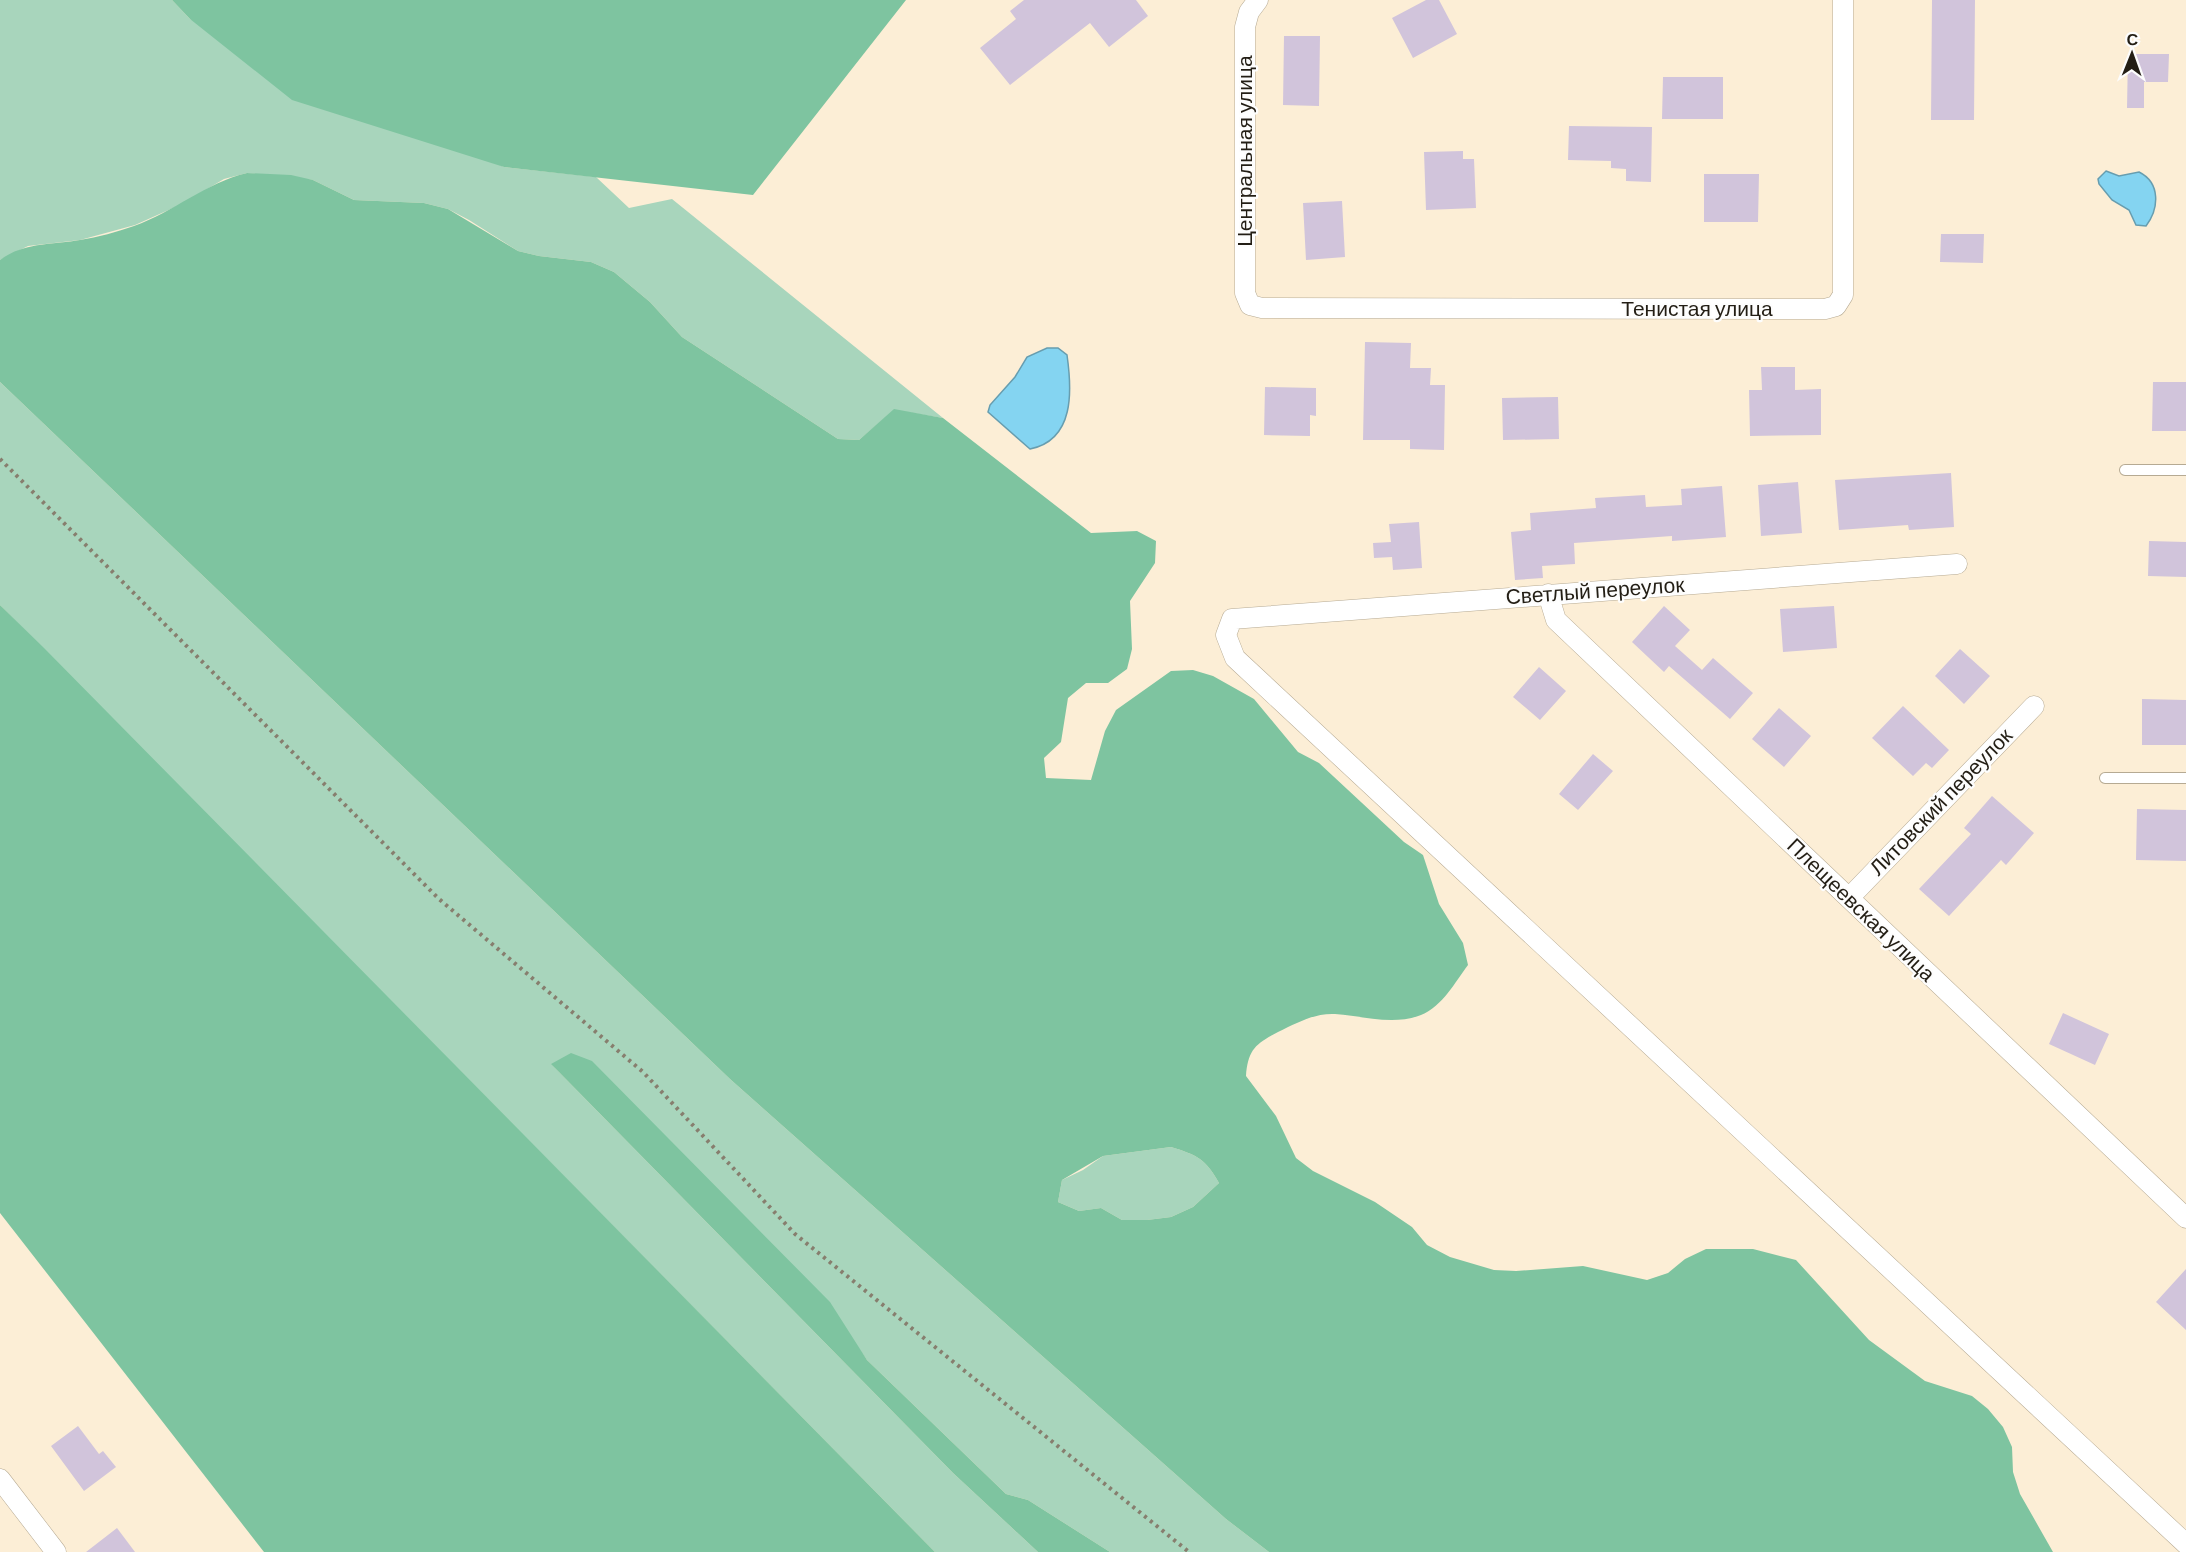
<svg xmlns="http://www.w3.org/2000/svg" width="2186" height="1552" viewBox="0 0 2186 1552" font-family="Barlow,sans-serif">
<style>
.green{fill:#a8d5bc}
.forest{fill:#7ec4a0;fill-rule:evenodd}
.water{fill:#84d4f1;stroke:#679daf;stroke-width:1.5}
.building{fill:#d1c4db}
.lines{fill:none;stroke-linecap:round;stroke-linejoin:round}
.lane-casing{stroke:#b6aa93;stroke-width:12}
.street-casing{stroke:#b6aa93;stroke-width:21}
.path{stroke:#877e6e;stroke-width:4;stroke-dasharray:3 4.5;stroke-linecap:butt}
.lane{stroke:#fff;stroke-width:10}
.street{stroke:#fff;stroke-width:20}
.labels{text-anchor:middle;stroke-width:4.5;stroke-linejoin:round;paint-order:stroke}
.street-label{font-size:21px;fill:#231e15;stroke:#fdfdfd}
</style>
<rect width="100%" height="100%" fill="#fceed6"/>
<!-- green -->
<path class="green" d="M 0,0 L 172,0 L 190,19 L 504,167 L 596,177 L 629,208 L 672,199 L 943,418 L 894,410 L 859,440 L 838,439 L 682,337 L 650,302 L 614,272 L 591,262 L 539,256 L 518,251 L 469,220 L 448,209 L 424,203 L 354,200 L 313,180 L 247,173 L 224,179 L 182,204 L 135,225 L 80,240 L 28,246 L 0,260 Z
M 0,382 L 730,1079 L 1226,1519 L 1269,1552 L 1110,1552 L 1028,1500 L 1006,1494 L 867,1360 L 855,1343 L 551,1064 L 953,1473 L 1038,1552 L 935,1552 L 0,605 Z
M 1171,1147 C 1197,1155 1206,1159 1219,1183 L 1193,1207 L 1171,1217 L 1147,1220 L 1122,1220 L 1101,1208 L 1079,1211 L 1058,1202 L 1062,1180 L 1083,1170 L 1103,1156 Z"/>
<!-- forest -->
<path class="forest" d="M 172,0 L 906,0 L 753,195 L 504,167 L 292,100 L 190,19 Z
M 247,173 L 291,175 L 313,180 L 354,200 L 424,203 L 448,209 L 518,251 L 539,256 L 591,262 L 614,272 L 650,302 L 682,337 L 838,439 L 859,440 L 894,409 L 943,418 L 1091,533 L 1137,531 L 1156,541 L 1155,563 L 1130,601 L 1132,649 L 1127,669 L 1108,683 L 1086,683 L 1068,698 L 1061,742 L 1044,758 L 1046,778 L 1091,780 L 1105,731 L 1116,710 L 1171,671 L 1193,670 L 1213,676 L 1254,699 L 1298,752 L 1319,763 L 1404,842 L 1423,855 L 1439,904 L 1463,943 L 1468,965 C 1455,982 1443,1006 1421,1015 C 1392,1026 1365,1016 1335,1014 C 1314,1013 1297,1023 1278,1032 C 1255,1044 1248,1050 1246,1076 L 1276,1116 L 1296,1158 L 1313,1171 L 1375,1202 L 1412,1227 L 1427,1245 L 1450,1257 L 1494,1270 L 1516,1271 L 1583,1266 L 1647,1280 L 1668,1273 L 1685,1259 L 1706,1249 L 1753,1249 L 1796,1260 L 1869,1340 L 1925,1381 L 1972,1396 L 1988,1409 L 2003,1427 L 2012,1447 L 2013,1472 L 2020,1494 L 2053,1552 L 1269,1552 L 1226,1519 L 730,1079 L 0,382 L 0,260 C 24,242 52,245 80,240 C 98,237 117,232 134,226 C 174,212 205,183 247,173 ZM 1171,1147 C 1197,1155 1206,1159 1219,1183 L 1193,1207 L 1171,1217 L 1147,1220 L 1122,1220 L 1101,1208 L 1079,1211 L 1058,1202 L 1062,1180 L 1103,1156 Z
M 0,605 L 44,648 L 935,1552 L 264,1552 L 0,1213 Z
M 571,1053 L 592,1061 L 830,1302 L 867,1360 L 1006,1494 L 1028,1500 L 1110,1552 L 1038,1552 L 953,1473 L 551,1064 Z"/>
<!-- water -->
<path class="water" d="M 2106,171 L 2119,176 L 2139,172 C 2161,183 2159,209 2146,226 L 2136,225 L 2129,210 L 2112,200 L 2099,184 L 2098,179 Z
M 1047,348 L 1058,348 L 1067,355 C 1072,390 1075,440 1030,449 L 988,412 L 990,405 L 1015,377 L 1027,357 Z"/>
<!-- building -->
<path class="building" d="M 1024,0 L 1136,0 L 1148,16 L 1109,47 L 1090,23 L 1010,85 L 980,48 L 1016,19 L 1010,11 Z
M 1426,0 L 1439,0 L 1457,34 L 1413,58 L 1392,18 Z
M 1932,0 L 1975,0 L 1974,120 L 1931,120 Z
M 1284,36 L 1320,36 L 1319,106 L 1283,105 Z
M 2128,54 L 2169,54 L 2168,82 L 2144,82 L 2144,108 L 2127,108 Z
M 1663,77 L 1723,77 L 1723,119 L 1662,119 Z
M 1569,126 L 1652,127 L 1651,182 L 1626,181 L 1626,169 L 1611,168 L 1611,161 L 1568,160 Z
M 1463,151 L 1463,159 L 1474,159 L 1476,208 L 1426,210 L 1424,152 Z
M 1704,174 L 1759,174 L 1758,222 L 1704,222 Z
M 1342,201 L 1345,257 L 1306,260 L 1303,203 Z
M 1941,234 L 1984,234 L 1983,263 L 1940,262 Z
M 1365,342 L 1411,343 L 1410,368 L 1431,368 L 1430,385 L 1445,385 L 1444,450 L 1410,449 L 1410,440 L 1363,440 Z
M 1761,367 L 1795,367 L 1795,390 L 1821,389 L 1821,435 L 1750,436 L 1749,390 L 1762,390 Z
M 2153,382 L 2186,382 L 2186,431 L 2152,431 Z
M 1265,387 L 1316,388 L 1316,416 L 1310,415 L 1310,436 L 1264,435 Z
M 1558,397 L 1559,439 L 1503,440 L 1502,398 Z
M 1951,473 L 1954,527 L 1909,530 L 1908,525 L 1839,530 L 1835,480 Z
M 1798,482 L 1802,533 L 1761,536 L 1758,485 Z
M 1722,486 L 1726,537 L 1672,541 L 1672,536 L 1574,543 L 1575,564 L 1542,566 L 1543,578 L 1515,580 L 1511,532 L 1531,530 L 1530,513 L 1596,508 L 1595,498 L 1645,495 L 1646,507 L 1682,505 L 1681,489 Z
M 1419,522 L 1422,568 L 1393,570 L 1392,557 L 1374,558 L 1373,543 L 1391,542 L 1389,524 Z
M 2149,541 L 2186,542 L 2186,577 L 2148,576 Z
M 1664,606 L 1690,630 L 1675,646 L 1702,670 L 1713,658 L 1753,693 L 1730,719 L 1669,666 L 1664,672 L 1632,642 Z
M 1834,606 L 1837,648 L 1783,652 L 1780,609 Z
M 1960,649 L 1990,676 L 1964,704 L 1935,676 Z
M 1539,667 L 1566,691 L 1540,720 L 1513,697 Z
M 2142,699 L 2186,700 L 2186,745 L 2142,745 Z
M 1903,706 L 1949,750 L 1932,768 L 1926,763 L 1913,776 L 1872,738 Z
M 1779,708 L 1811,736 L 1784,767 L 1752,739 Z
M 1593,754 L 1613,771 L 1578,810 L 1559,794 Z
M 1992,796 L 2034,833 L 2006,865 L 2001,860 L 1949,916 L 1919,889 L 1971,834 L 1964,828 Z
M 2137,809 L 2186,810 L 2186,861 L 2136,860 Z
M 2063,1013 L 2109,1034 L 2095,1065 L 2049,1044 Z
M 2186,1269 L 2186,1330 L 2156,1302 Z
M 78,1426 L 99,1454 L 103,1451 L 116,1467 L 84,1491 L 51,1446 Z
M 117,1528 L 135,1552 L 86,1552 Z"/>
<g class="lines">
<defs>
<path id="lane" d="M 2125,470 L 2186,470
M 2105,778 L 2186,778"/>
<path id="street" d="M 1258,0 L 1249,12 L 1245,27 L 1245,293 L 1250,305 L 1262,308 L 1825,309 L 1836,306 L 1843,295 L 1843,0
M 1957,564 L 1232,619 L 1226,635 L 1235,658 L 2186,1544
M 1548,594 L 1556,620 L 2186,1218
M 1849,898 L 2034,706
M 0,1479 L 56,1552"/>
</defs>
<!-- lane casing -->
<use href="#lane" class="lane-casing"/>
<!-- street casing -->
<use href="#street" class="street-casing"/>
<!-- path -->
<path class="path" d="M 0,459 L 439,899 L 643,1072 L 795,1234 L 1189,1552"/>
<!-- lane -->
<use href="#lane" class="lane"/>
<!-- street -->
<use href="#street" class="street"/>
</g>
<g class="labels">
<!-- street labels -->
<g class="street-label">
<text transform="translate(1245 151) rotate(-90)" y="7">Центральная улица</text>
<text x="1697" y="316">Тенистая улица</text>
<text transform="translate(1595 591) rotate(-4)" y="7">Светлый переулок</text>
<text transform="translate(1941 802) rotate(-46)" y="7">Литовский переулок</text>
<text transform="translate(1861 910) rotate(44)" y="7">Плещеевская улица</text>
</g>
</g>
<!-- north arrow -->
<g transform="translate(2132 54) rotate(1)" stroke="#fdfdfd" stroke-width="4.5" paint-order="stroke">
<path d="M0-4.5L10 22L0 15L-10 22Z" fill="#231e15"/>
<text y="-9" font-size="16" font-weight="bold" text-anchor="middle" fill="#231e15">С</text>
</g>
</svg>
